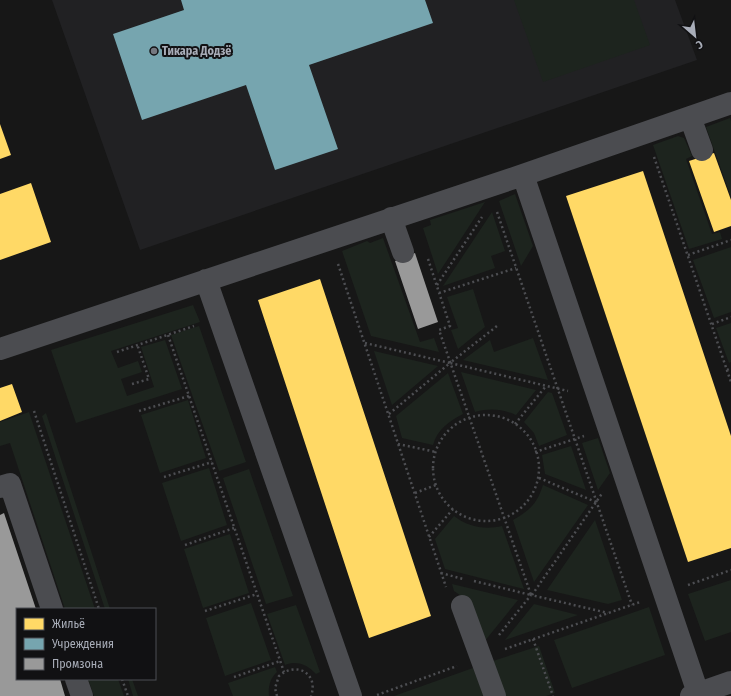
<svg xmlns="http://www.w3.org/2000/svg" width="731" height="696" viewBox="0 0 731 696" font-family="'Fira Sans Condensed',sans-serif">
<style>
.built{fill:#212123}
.green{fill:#1d241e}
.homes{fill:#ffd966}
.public{fill:#76a5af}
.industry{fill:#999}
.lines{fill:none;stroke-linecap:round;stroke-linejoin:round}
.path{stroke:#4d4e52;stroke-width:2.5;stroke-dasharray:2 3;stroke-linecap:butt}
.minor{stroke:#4b4c50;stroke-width:22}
.poi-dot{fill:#757880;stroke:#111113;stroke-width:1.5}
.labels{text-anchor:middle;stroke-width:4;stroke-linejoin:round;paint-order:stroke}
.poi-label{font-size:12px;font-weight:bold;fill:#a8adb8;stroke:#111113;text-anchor:start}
</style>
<rect width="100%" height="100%" fill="#171717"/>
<!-- built -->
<path class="built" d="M 52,0 L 675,0 L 697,60 L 140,250 Z"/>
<!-- green -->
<path class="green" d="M 514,0 L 634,0 L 650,45 L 543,82 Z
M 730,118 L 731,121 L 731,197 L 706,127 Z
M 678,136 L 684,138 L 692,156 L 686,159 L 712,234 L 720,232 L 722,239 L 689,249 L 653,145 Z
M 515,194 L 533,246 L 521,266 L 499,201 Z
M 485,202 L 438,274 L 423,228 L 431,225 L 430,220 Z
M 492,212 L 505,251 L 491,256 L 495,268 L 443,286 Z
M 383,238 L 420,342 L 434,338 L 439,352 L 371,336 L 342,251 L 367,241 L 370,243 Z
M 731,247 L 731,312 L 714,318 L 693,260 Z
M 473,289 L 485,327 L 458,349 L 451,330 L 458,328 L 447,297 Z
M 193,305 L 200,322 L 111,351 L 118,368 L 138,361 L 142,372 L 121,379 L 127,396 L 154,387 L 141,347 L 165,340 L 182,389 L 76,423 L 51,350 Z
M 731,323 L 731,362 L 729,363 L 716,328 Z
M 199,326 L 246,462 L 219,471 L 171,335 Z
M 533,338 L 548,380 L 463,360 L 490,340 L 494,352 Z
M 374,351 L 438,366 L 392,405 Z
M 461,372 L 536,390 L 516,415 C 502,409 490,408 475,412 Z
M 448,373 L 463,414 C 449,421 437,430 433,445 L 402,438 L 396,416 Z
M 548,392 L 552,393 L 567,435 L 539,446 L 534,433 L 524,422 Z
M 188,400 L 206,458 L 160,473 L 141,415 Z
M 29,412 L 95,609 L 65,609 L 10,443 L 0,446 L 0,422 Z
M 46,413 L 110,609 L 105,609 L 42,416 Z
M 598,438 L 610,473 L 598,490 L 582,443 Z
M 571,446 L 586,490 L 545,474 L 542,455 Z
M 209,468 L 227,525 L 181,541 L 162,483 Z
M 249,469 L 293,596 L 266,604 L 223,478 Z
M 543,485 L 588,505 L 534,582 L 513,520 C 530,510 537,504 543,485 Z
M 454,516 C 468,527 485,530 502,526 L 524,589 L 445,569 L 435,539 Z
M 595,520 L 622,600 L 608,604 L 547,590 Z
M 230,534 L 249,593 L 203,608 L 184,549 Z
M 731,580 L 731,632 L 705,641 L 688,594 Z
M 452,584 L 518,600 L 484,642 L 470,602 L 454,591 Z
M 251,603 L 271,660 L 225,676 L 206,618 Z
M 534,604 L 578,615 L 505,640 Z
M 296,605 L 320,672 L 316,674 C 308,665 297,660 285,665 L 267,614 Z
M 649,607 L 665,655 L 572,688 L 554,640 Z
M 539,646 L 555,693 L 546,696 L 503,696 L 490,662 Z
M 275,667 L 277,672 C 270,678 268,687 269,696 L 233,696 L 228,683 Z
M 473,668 L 484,696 L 394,696 Z
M 88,679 L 118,679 L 124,696 L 94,696 Z
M 128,679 L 132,679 L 138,696 L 133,696 Z"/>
<!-- homes -->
<path class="homes" d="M 0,124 L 11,155 L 0,159 Z
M 714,153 L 731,200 L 731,226 L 714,232 L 689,161 Z
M 643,171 L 731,436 L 731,548 L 688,562 L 566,196 Z
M 31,183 L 51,242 L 0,260 L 0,194 Z
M 320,279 L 431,616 L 369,638 L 258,300 Z
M 12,384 L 22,412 L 0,421 L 0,388 Z"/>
<!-- public -->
<path class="public" d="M 181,0 L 425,0 L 433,23 L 309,65 L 338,149 L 275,170 L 246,85 L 142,120 L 113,34 L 184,10 Z"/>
<!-- industry -->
<path class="industry" d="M 415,253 L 438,322 L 418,329 L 395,261 Z
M 4,513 L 36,609 L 17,609 L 17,679 L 60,679 L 65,696 L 0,696 L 0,515 Z"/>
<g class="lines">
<!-- path -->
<path class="path" d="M 654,157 L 731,382
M 497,212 L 632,605
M 688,255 L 731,240
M 428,259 L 450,326 L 439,330 L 531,595
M 338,264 L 446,587
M 437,285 L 482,217
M 439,293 L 516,268
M 712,324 L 731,317
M 168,335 L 284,672
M 365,343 L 450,363 L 497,326
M 117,352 L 194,326
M 727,370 L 731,368
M 132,384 L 149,379 L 137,344
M 34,411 L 99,609
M 139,411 L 189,396
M 389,414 L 450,363 L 568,391
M433 468a53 53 0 1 1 106 0a53 53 0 1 1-106 0Z
M 515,424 L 546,386
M 398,444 L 436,452
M 535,452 L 584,436
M 164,477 L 212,462
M 539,478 L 596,502
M 415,493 L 436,485
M 429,537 L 453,509
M 185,545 L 234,528
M 441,573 L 463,579
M 474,581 L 531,595
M 688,585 L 731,570
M 532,595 L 603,492
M 205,611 L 257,594
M 499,635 L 531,595 L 608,613
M 533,639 L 553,696
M 505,649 L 640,602
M 234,677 L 280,661
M 122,679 L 128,696
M 377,695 L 457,666
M 277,696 L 275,688 L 279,676 C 296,661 319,673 311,696"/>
<!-- minor -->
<path class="minor" d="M 690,117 L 702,150
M 523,175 L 699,696
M 391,218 L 403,252
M 206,280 L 351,696
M 0,349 L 523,175 L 731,103
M 0,487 L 10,484 L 52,609
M 462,606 L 495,696
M 76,679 L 82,696
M 691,696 L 731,682"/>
</g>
<!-- markers -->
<circle class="poi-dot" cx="154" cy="51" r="4"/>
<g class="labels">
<!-- poi labels -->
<g class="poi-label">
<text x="162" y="55">Тикара Додзё</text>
</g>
</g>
<!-- legend -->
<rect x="16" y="608" width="140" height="72" fill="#111113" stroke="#4d4f55"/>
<rect x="24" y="618" width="20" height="12" fill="#ffd966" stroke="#4d4f55"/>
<text x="52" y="628" font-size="12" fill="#a8adb8">Жильё</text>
<rect x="24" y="638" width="20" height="12" fill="#76a5af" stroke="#4d4f55"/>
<text x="52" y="648" font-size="12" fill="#a8adb8">Учреждения</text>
<rect x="24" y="658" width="20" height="12" fill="#999999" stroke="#4d4f55"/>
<text x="52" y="668" font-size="12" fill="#a8adb8">Промзона</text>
<!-- north arrow -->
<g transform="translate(695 36) rotate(152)" stroke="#111113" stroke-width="3" paint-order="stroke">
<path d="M0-3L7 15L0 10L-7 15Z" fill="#a8adb8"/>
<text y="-6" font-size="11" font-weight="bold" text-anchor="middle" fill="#a8adb8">С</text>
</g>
</svg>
